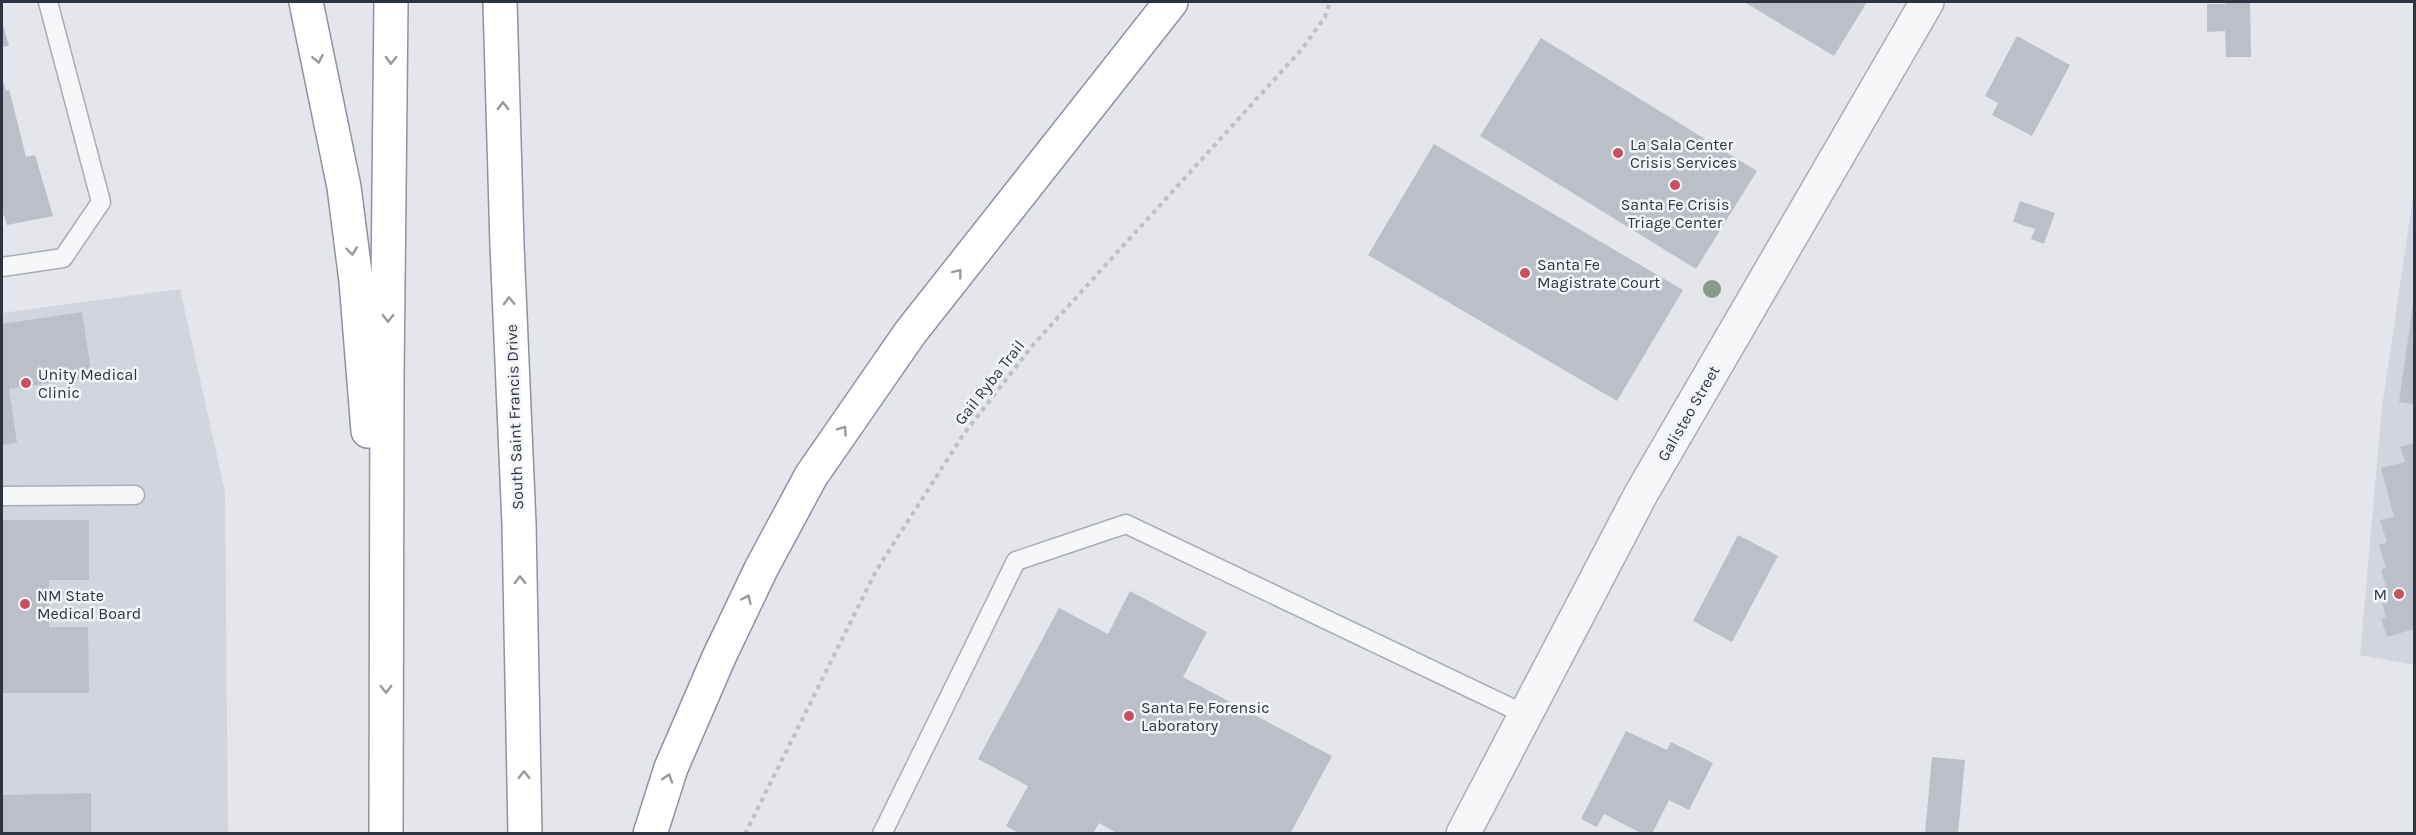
<svg xmlns="http://www.w3.org/2000/svg" width="2416" height="835" viewBox="0 0 2416 835" font-family="Karla,sans-serif">
<style>
.built{fill:#d2d5dd}
.building{fill:#bbbfc7}
.lines{fill:none;stroke-linecap:round;stroke-linejoin:round}
.service-casing{stroke:#a9adb5;stroke-width:21}
.tertiary-casing{stroke:#a9adb5;stroke-width:36}
.trunk-casing{stroke:#8c93a1;stroke-width:36}
.path{stroke:#bdc0c6;stroke-width:4;stroke-dasharray:4.5 4.5;stroke-linecap:butt}
.service{stroke:#f6f7f9;stroke-width:18}
.tertiary{stroke:#f6f7f9;stroke-width:33}
.trunk{stroke:#fff;stroke-width:33}
.tree{fill:#8a9b8a}
.oneway{stroke:#969aa0}
.poi-dot{fill:#c8515f;stroke:#f3f5f8;stroke-width:2}
.labels{text-anchor:middle;stroke-width:5;stroke-linejoin:round;paint-order:stroke}
.poi-label{font-size:16px;fill:#2c3442;stroke:#f3f5f8;text-anchor:start}
.street-label{font-size:16px;fill:#2c3442;stroke:#f3f5f8}
</style>
<rect width="100%" height="100%" fill="#e4e6eb"/>
<!-- built -->
<path class="built" d="M 2414,190 L 2414,665 L 2360,655 L 2382,407 Z
M 180,289 L 225,492 L 228,833 L 2,833 L 2,313 Z"/>
<!-- building -->
<path class="building" d="M 1744,2 L 1867,2 L 1834,56 Z
M 2225,2 L 2250,2 L 2251,57 L 2226,57 L 2225,31 L 2207,32 L 2207,4 L 2225,4 Z
M 2,21 L 9,46 L 2,47 Z
M 2017,36 L 2070,65 L 2032,136 L 1992,115 L 1998,103 L 1985,96 Z
M 1541,38 L 1757,171 L 1696,269 L 1480,136 Z
M 2,77 L 6,91 L 9,89 L 26,157 L 35,155 L 53,216 L 7,225 L 4,215 L 2,216 Z
M 1434,144 L 1683,290 L 1617,401 L 1368,255 Z
M 2020,201 L 2055,213 L 2044,244 L 2031,239 L 2035,229 L 2013,222 Z
M 2413,304 L 2414,304 L 2414,404 L 2399,402 Z
M 82,312 L 92,377 L 9,389 L 17,443 L 2,445 L 2,324 Z
M 2414,443 L 2414,629 L 2387,637 L 2381,618 L 2386,617 L 2382,603 L 2386,601 L 2381,587 L 2386,586 L 2381,570 L 2386,568 L 2379,545 L 2387,542 L 2380,520 L 2394,517 L 2381,468 L 2405,462 L 2400,447 Z
M 2,520 L 89,520 L 89,580 L 49,580 L 49,627 L 88,627 L 89,693 L 2,693 Z
M 1738,535 L 1778,556 L 1732,642 L 1693,621 Z
M 1130,591 L 1207,632 L 1183,677 L 1332,756 L 1290,834 L 1118,834 L 1099,823 L 1093,834 L 1020,834 L 1006,826 L 1028,786 L 978,759 L 1059,608 L 1108,634 Z
M 1626,731 L 1667,750 L 1671,742 L 1713,763 L 1689,810 L 1669,800 L 1652,834 L 1643,834 L 1604,814 L 1597,827 L 1581,819 Z
M 1932,757 L 1965,760 L 1958,834 L 1925,834 Z
M 91,793 L 91,834 L 2,834 L 2,795 Z"/>
<g class="lines">
<defs>
<path id="service" d="M 2,267 L 63,258 L 101,202 L 48,2
M 2,496 L 135,495
M 882,834 L 1016,561 L 1126,524 L 1526,715"/>
<path id="tertiary" d="M 1463,834 L 1641,494 L 1927,2"/>
<path id="trunk" d="M 306,2 L 344,187 L 356,281 L 368,431
M 500,2 L 507,245 L 519,524 L 525,834
M 386,834 L 387,378 L 391,2
M 650,834 L 671,768 L 719,657 L 761,569 L 811,476 L 910,333 L 1171,2"/>
</defs>
<!-- service casing -->
<use href="#service" class="service-casing"/>
<!-- tertiary casing -->
<use href="#tertiary" class="tertiary-casing"/>
<!-- trunk casing -->
<use href="#trunk" class="trunk-casing"/>
<!-- path -->
<path class="path" d="M 745,834 L 876,571 L 963,435 L 1033,345 L 1302,49 L 1325,17 L 1330,2"/>
<!-- service -->
<use href="#service" class="service"/>
<!-- tertiary -->
<use href="#tertiary" class="tertiary"/>
<!-- trunk -->
<use href="#trunk" class="trunk"/>
</g>
<!-- trees -->
<circle class="tree" cx="1712" cy="289" r="9"/>
<!-- one-way arrows -->
<defs><path id="oneway-chevron" d="M-2-3.5L2.5 0L-2 3.5" fill="none" stroke-width="1.6" stroke-linecap="round" stroke-linejoin="round" transform="scale(1.5)"/></defs>
<g class="oneway">
<use href="#oneway-chevron" transform="translate(318 59) rotate(79)"/>
<use href="#oneway-chevron" transform="translate(391 60) rotate(91)"/>
<use href="#oneway-chevron" transform="translate(503 106) rotate(-91)"/>
<use href="#oneway-chevron" transform="translate(352 251) rotate(83)"/>
<use href="#oneway-chevron" transform="translate(958 273) rotate(-52)"/>
<use href="#oneway-chevron" transform="translate(509 301) rotate(-92)"/>
<use href="#oneway-chevron" transform="translate(388 318) rotate(91)"/>
<use href="#oneway-chevron" transform="translate(843 430) rotate(-55)"/>
<use href="#oneway-chevron" transform="translate(520 580) rotate(-91)"/>
<use href="#oneway-chevron" transform="translate(747 599) rotate(-65)"/>
<use href="#oneway-chevron" transform="translate(386 689) rotate(90)"/>
<use href="#oneway-chevron" transform="translate(524 775) rotate(-91)"/>
<use href="#oneway-chevron" transform="translate(668 778) rotate(-72)"/>
</g>
<!-- markers -->
<g class="poi-dot">
<circle cx="1618" cy="153" r="6"/>
<circle cx="1675" cy="185" r="6"/>
<circle cx="1525" cy="273" r="6"/>
<circle cx="26" cy="383" r="6"/>
<circle cx="2399" cy="594" r="6"/>
<circle cx="25" cy="604" r="6"/>
<circle cx="1129" cy="716" r="6"/>
</g>
<g class="labels">
<!-- poi labels -->
<g class="poi-label">
<text x="1630" y="150">La Sala Center<tspan x="1630" dy="18">Crisis Services</tspan></text>
<text x="1675" y="210" text-anchor="middle">Santa Fe Crisis<tspan x="1675" dy="18">Triage Center</tspan></text>
<text x="1537" y="270">Santa Fe<tspan x="1537" dy="18">Magistrate Court</tspan></text>
<text x="38" y="380">Unity Medical<tspan x="38" dy="18">Clinic</tspan></text>
<text x="2387" y="600" text-anchor="end">M</text>
<text x="37" y="601">NM State<tspan x="37" dy="18">Medical Board</tspan></text>
<text x="1141" y="713">Santa Fe Forensic<tspan x="1141" dy="18">Laboratory</tspan></text>
</g>
<!-- street labels -->
<g class="street-label">
<text transform="translate(989 382) rotate(-52)" y="6">Gail Ryba Trail</text>
<text transform="translate(1688 413) rotate(-60)" y="6">Galisteo Street</text>
<text transform="translate(514 417) rotate(-92)" y="6">South Saint Francis Drive</text>
</g>
</g>
<!-- border -->
<rect width="2416" height="835" fill="none" stroke="#2c3442" stroke-width="6"/>
</svg>
